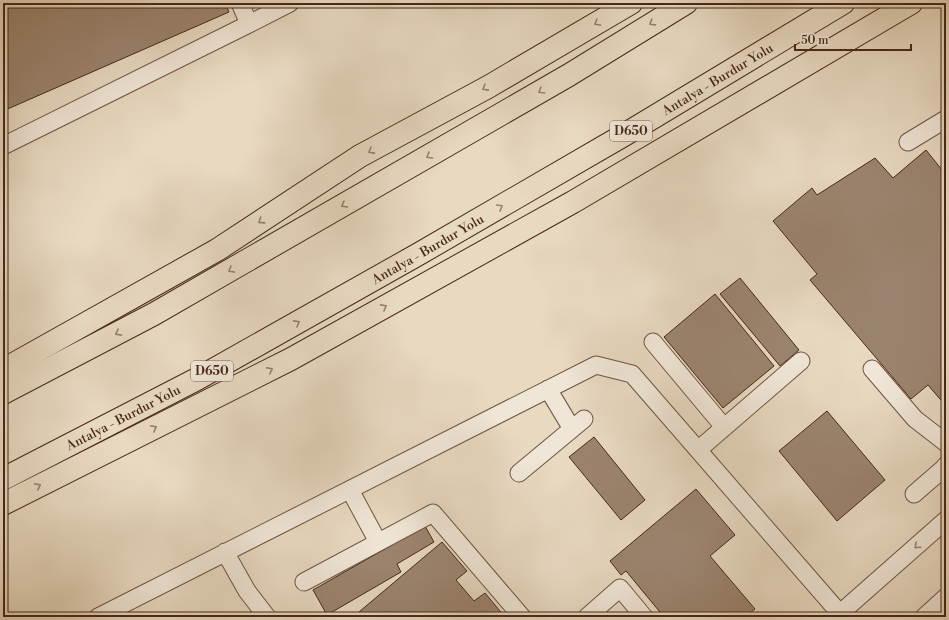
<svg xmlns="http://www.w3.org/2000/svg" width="949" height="620" viewBox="0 0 949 620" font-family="'Libre Bodoni',serif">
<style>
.building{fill:#9b846f;stroke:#472816}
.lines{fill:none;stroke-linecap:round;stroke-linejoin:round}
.minor-casing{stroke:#6f5441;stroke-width:19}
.highway-casing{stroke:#472816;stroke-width:24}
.minor{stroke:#f0e6d7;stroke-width:17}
.highway{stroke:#e8d9c1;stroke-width:22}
.oneway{stroke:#98806c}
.oneway2{stroke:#9c8776}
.labels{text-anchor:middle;stroke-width:3.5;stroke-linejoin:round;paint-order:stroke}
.shield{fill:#f0e6d7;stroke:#7a6150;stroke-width:1}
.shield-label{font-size:12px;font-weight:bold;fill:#472816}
.street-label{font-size:13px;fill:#472816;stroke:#f0e6d7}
</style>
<rect width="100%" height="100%" fill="#e8d9c1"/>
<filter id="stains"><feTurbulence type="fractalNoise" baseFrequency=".005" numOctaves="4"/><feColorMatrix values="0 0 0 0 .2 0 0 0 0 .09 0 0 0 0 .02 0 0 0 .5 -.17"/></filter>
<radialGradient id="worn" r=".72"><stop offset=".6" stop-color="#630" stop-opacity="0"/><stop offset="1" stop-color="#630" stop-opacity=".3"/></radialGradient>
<!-- building -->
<path class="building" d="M 3,3 L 225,3 L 229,12 L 3,111 Z
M 926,150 L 946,175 L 946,406 L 928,385 L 911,399 L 810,280 L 817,274 L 773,221 L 812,188 L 817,195 L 875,158 L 893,178 Z
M 740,278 L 799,350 L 780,366 L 720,294 Z
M 715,294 L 774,366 L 723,408 L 664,337 Z
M 827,411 L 885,480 L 837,521 L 779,451 Z
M 594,437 L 645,500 L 621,520 L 569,457 Z
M 696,489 L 735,535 L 710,556 L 755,609 L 745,617 L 664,617 L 626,571 L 621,575 L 610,561 Z
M 425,526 L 434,542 L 397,564 L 401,572 L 327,615 L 313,590 Z
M 442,542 L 467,571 L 456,580 L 474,601 L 485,593 L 505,617 L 353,617 Z"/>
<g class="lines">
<defs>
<path id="minor" d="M 240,3 L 249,24
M 908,142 L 946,119
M 3,146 L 249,24 L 290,3
M 653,342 L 724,427
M 872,369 L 915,419 L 946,443
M 548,389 L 572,429
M 698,450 L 801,361
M 519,473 L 584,419
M 350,490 L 378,542
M 914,494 L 944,468 L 946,465
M 225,552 L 247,591 L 267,617
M 304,582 L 433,513 L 522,617
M 98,617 L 596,365 L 632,374 L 843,617
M 587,617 L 620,588 L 644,617
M 836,617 L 946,520
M 924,617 L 946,597"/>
<g id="highway">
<path d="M 3,370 L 217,250 L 360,156 L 488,87 L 631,3"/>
<path d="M 3,393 L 154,314 L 569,75 L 686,3"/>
<path id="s1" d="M 3,479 L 197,379 L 417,255 L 624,135 L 843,3"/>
<path d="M 3,504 L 291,359 L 573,202 L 911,3"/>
</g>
</defs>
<!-- minor casing -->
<use href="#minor" class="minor-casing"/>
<!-- highway casing -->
<use href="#highway" class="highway-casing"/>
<!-- minor -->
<use href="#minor" class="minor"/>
<!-- highway -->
<use href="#highway" class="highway"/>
</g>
<!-- one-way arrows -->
<defs><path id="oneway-chevron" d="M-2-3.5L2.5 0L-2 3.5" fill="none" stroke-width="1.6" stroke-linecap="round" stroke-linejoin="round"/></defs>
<g class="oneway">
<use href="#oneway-chevron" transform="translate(597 23) rotate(150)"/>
<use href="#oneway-chevron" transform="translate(652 23) rotate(148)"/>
<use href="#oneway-chevron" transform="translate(485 88) rotate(151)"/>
<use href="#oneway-chevron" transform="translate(541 91) rotate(150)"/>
<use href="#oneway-chevron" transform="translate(371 151) rotate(151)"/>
<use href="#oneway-chevron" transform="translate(429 156) rotate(150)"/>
<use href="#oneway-chevron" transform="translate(344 205) rotate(150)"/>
<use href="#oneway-chevron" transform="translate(500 207) rotate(-30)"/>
<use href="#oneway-chevron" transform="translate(261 221) rotate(147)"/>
<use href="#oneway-chevron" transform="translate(231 270) rotate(150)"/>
<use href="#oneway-chevron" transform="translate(384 307) rotate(-29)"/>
<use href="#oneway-chevron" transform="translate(297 323) rotate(-29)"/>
<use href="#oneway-chevron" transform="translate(118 333) rotate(152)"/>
<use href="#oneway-chevron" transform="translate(270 370) rotate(-27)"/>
<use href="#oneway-chevron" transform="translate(154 428) rotate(-27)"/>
<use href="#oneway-chevron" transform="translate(38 486) rotate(-27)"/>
</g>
<use class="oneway2" href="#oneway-chevron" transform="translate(917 546) rotate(138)"/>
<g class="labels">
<!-- shield labels -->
<g class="shield">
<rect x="610" y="121" width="42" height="20" rx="3"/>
<rect x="191" y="361" width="42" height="20" rx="3"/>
</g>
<g class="shield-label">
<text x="631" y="135">D650</text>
<text x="212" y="375">D650</text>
</g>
<!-- street labels -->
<g class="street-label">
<text dy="5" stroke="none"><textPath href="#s1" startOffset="819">Antalya - Burdur Yolu</textPath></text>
<text dy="5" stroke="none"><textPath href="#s1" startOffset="483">Antalya - Burdur Yolu</textPath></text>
<text dy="5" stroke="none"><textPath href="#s1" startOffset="135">Antalya - Burdur Yolu</textPath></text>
</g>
</g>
<!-- margin -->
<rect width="949" height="620" fill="none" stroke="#e8d9c1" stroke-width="16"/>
<rect x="4" y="4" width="941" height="612" fill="none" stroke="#472816" stroke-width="2"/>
<rect x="8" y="8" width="933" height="604" fill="none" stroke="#472816"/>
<!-- scale -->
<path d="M795 44v6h116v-6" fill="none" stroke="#472816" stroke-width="2"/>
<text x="801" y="44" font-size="12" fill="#472816" stroke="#f0e6d7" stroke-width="3" paint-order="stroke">50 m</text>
<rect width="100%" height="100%" filter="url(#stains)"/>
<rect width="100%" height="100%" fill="url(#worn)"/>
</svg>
